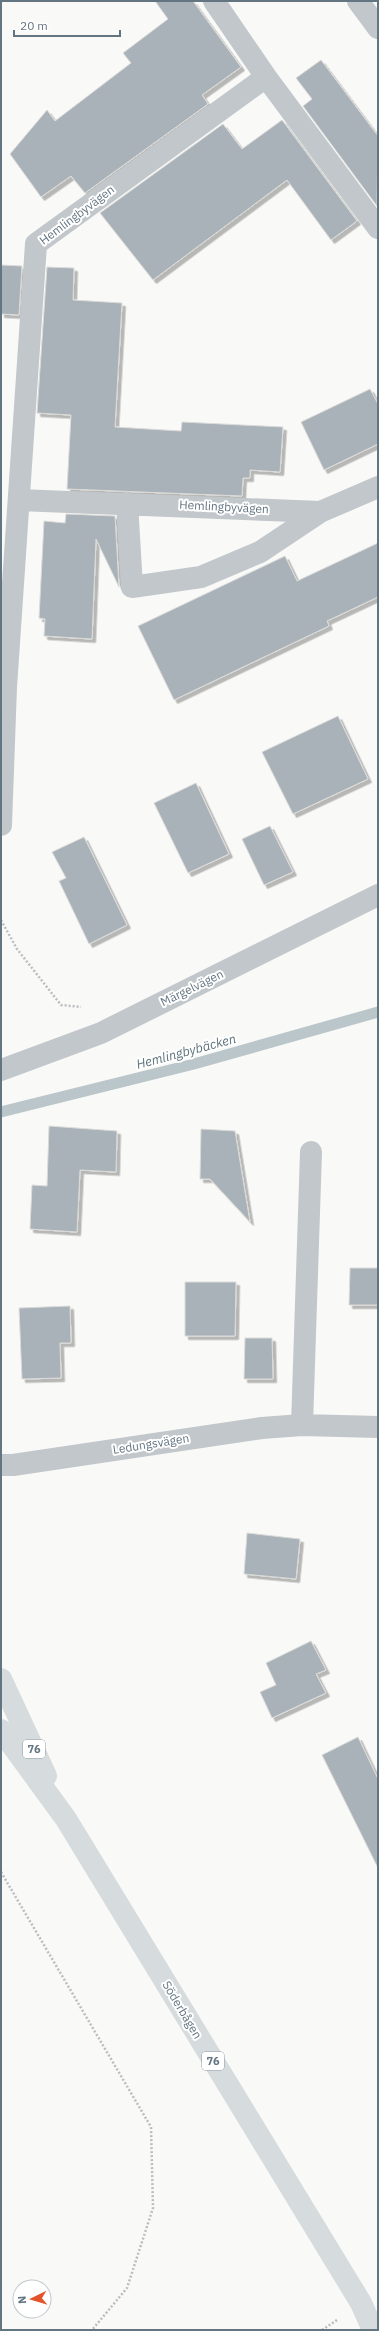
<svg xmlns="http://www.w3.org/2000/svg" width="379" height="2331" viewBox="0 0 379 2331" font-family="'IBM Plex Sans',sans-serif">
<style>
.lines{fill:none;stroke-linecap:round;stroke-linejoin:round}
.stream{stroke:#bac6ca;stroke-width:11}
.building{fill:#a9b2b8;stroke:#dbdbd9;filter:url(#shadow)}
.path{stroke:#babec1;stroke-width:2.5;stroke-dasharray:2 2;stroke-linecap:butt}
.minor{stroke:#c2c7cb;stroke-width:22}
.major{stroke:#d6dbde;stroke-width:22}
.labels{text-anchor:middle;stroke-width:4;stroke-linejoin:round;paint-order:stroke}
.shield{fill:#fff;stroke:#929ea8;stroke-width:1}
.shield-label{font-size:11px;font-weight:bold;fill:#647582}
.street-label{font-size:12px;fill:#647582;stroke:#fff}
.water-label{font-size:13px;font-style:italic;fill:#5f747c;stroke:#fff}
</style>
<defs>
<filter id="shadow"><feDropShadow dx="3.5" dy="3.5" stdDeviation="0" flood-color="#0004"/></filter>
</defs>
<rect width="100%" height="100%" fill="#f9f9f7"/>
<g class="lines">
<!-- stream -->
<path class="stream" d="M 1,1112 L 194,1064 L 378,1012"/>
</g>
<!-- building -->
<path class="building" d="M 155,1 L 193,1 L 241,67 L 202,95 L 208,104 L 85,193 L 71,176 L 41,197 L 10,154 L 47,110 L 55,121 L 131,63 L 123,53 L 168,19 Z
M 321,60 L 378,136 L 377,206 L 303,106 L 312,99 L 296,78 Z
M 282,120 L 357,221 L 331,240 L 287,180 L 153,280 L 100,213 L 223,124 L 242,149 Z
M 1,265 L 22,266 L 19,315 L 1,314 Z
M 47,267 L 74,268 L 73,300 L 122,303 L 115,427 L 181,431 L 182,422 L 283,427 L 280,472 L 250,470 L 250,478 L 243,478 L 242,496 L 67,489 L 71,415 L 37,413 Z
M 370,389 L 378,404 L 378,444 L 324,470 L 301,422 Z
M 66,514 L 115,516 L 119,587 L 96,539 L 92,639 L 44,636 L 45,619 L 39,618 L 44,521 L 65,523 Z
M 378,543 L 378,597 L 327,621 L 329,626 L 174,700 L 138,626 L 285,556 L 297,581 Z
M 338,716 L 368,779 L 293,814 L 262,752 Z
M 196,783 L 229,854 L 188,873 L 154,803 Z
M 270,826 L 293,872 L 264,885 L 242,839 Z
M 84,837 L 127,925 L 89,944 L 59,881 L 66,878 L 52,852 Z
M 49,1126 L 117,1131 L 116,1172 L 80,1170 L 77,1232 L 30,1229 L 32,1185 L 47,1186 Z
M 201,1129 L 235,1131 L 250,1222 L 210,1179 L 200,1179 Z
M 350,1268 L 378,1268 L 378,1305 L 349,1305 Z
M 185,1282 L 236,1282 L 235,1336 L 185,1336 Z
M 70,1306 L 71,1343 L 60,1343 L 61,1378 L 22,1379 L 19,1308 Z
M 245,1338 L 272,1338 L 273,1379 L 244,1379 Z
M 247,1533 L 300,1539 L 296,1579 L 244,1574 Z
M 311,1641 L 326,1670 L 316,1674 L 326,1693 L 272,1718 L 260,1692 L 276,1685 L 266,1663 Z
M 358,1737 L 378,1779 L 378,1868 L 322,1755 Z"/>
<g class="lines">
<!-- path -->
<path class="path" d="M 1,920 L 17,949 L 61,1005 L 81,1007
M 1,1872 L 151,2127 L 153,2208 L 127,2288 L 92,2330
M 322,2330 L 337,2320"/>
<!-- minor -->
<path class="minor" d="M 214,1 L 266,77 L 378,228
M 358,1 L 378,28
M 19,500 L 320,512 L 378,487
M 127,503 L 132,587 L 201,577 L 260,552 L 320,512
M 1,825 L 6,687 L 36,244 L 266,77
M 1,1070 L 101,1033 L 378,895
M 302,1425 L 311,1152
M 1,1465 L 13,1465 L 262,1428 L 302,1425 L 378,1427"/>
<!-- major -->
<path class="major" d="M 1,1679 L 46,1776
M 1,1730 L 66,1819 L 361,2303 L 373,2330"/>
</g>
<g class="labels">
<!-- shield labels -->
<g class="shield">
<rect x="23" y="1740" width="22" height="18" rx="3"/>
<rect x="202" y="2052" width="22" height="18" rx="3"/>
</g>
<g class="shield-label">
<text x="34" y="1753">76</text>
<text x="213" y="2065">76</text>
</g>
<!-- street labels -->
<g class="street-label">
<text transform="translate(77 215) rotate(-37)" y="4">Hemlingbyvägen</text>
<text transform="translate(224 507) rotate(3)" y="4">Hemlingbyvägen</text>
<text transform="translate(192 988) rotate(-26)" y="4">Märgelvägen</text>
<text transform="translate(151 1444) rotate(-9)" y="4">Ledungsvägen</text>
<text transform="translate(182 2010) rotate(59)" y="4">Söderbågen</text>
</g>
<!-- water labels -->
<g class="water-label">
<text transform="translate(186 1051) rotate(-15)" y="5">Hemlingbybäcken</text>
</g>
</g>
<!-- border -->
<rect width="379" height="2331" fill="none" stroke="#647582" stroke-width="4"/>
<!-- north arrow -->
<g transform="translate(32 2299) rotate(265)"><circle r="19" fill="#ffffff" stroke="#c1c8cd"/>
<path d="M0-3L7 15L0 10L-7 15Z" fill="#e4542c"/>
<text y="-6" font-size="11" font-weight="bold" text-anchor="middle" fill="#647582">N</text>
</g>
<!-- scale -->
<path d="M14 30v6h106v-6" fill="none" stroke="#647582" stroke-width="2"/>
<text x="20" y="30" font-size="12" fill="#647582" stroke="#ffffff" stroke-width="3" paint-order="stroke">20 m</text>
</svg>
